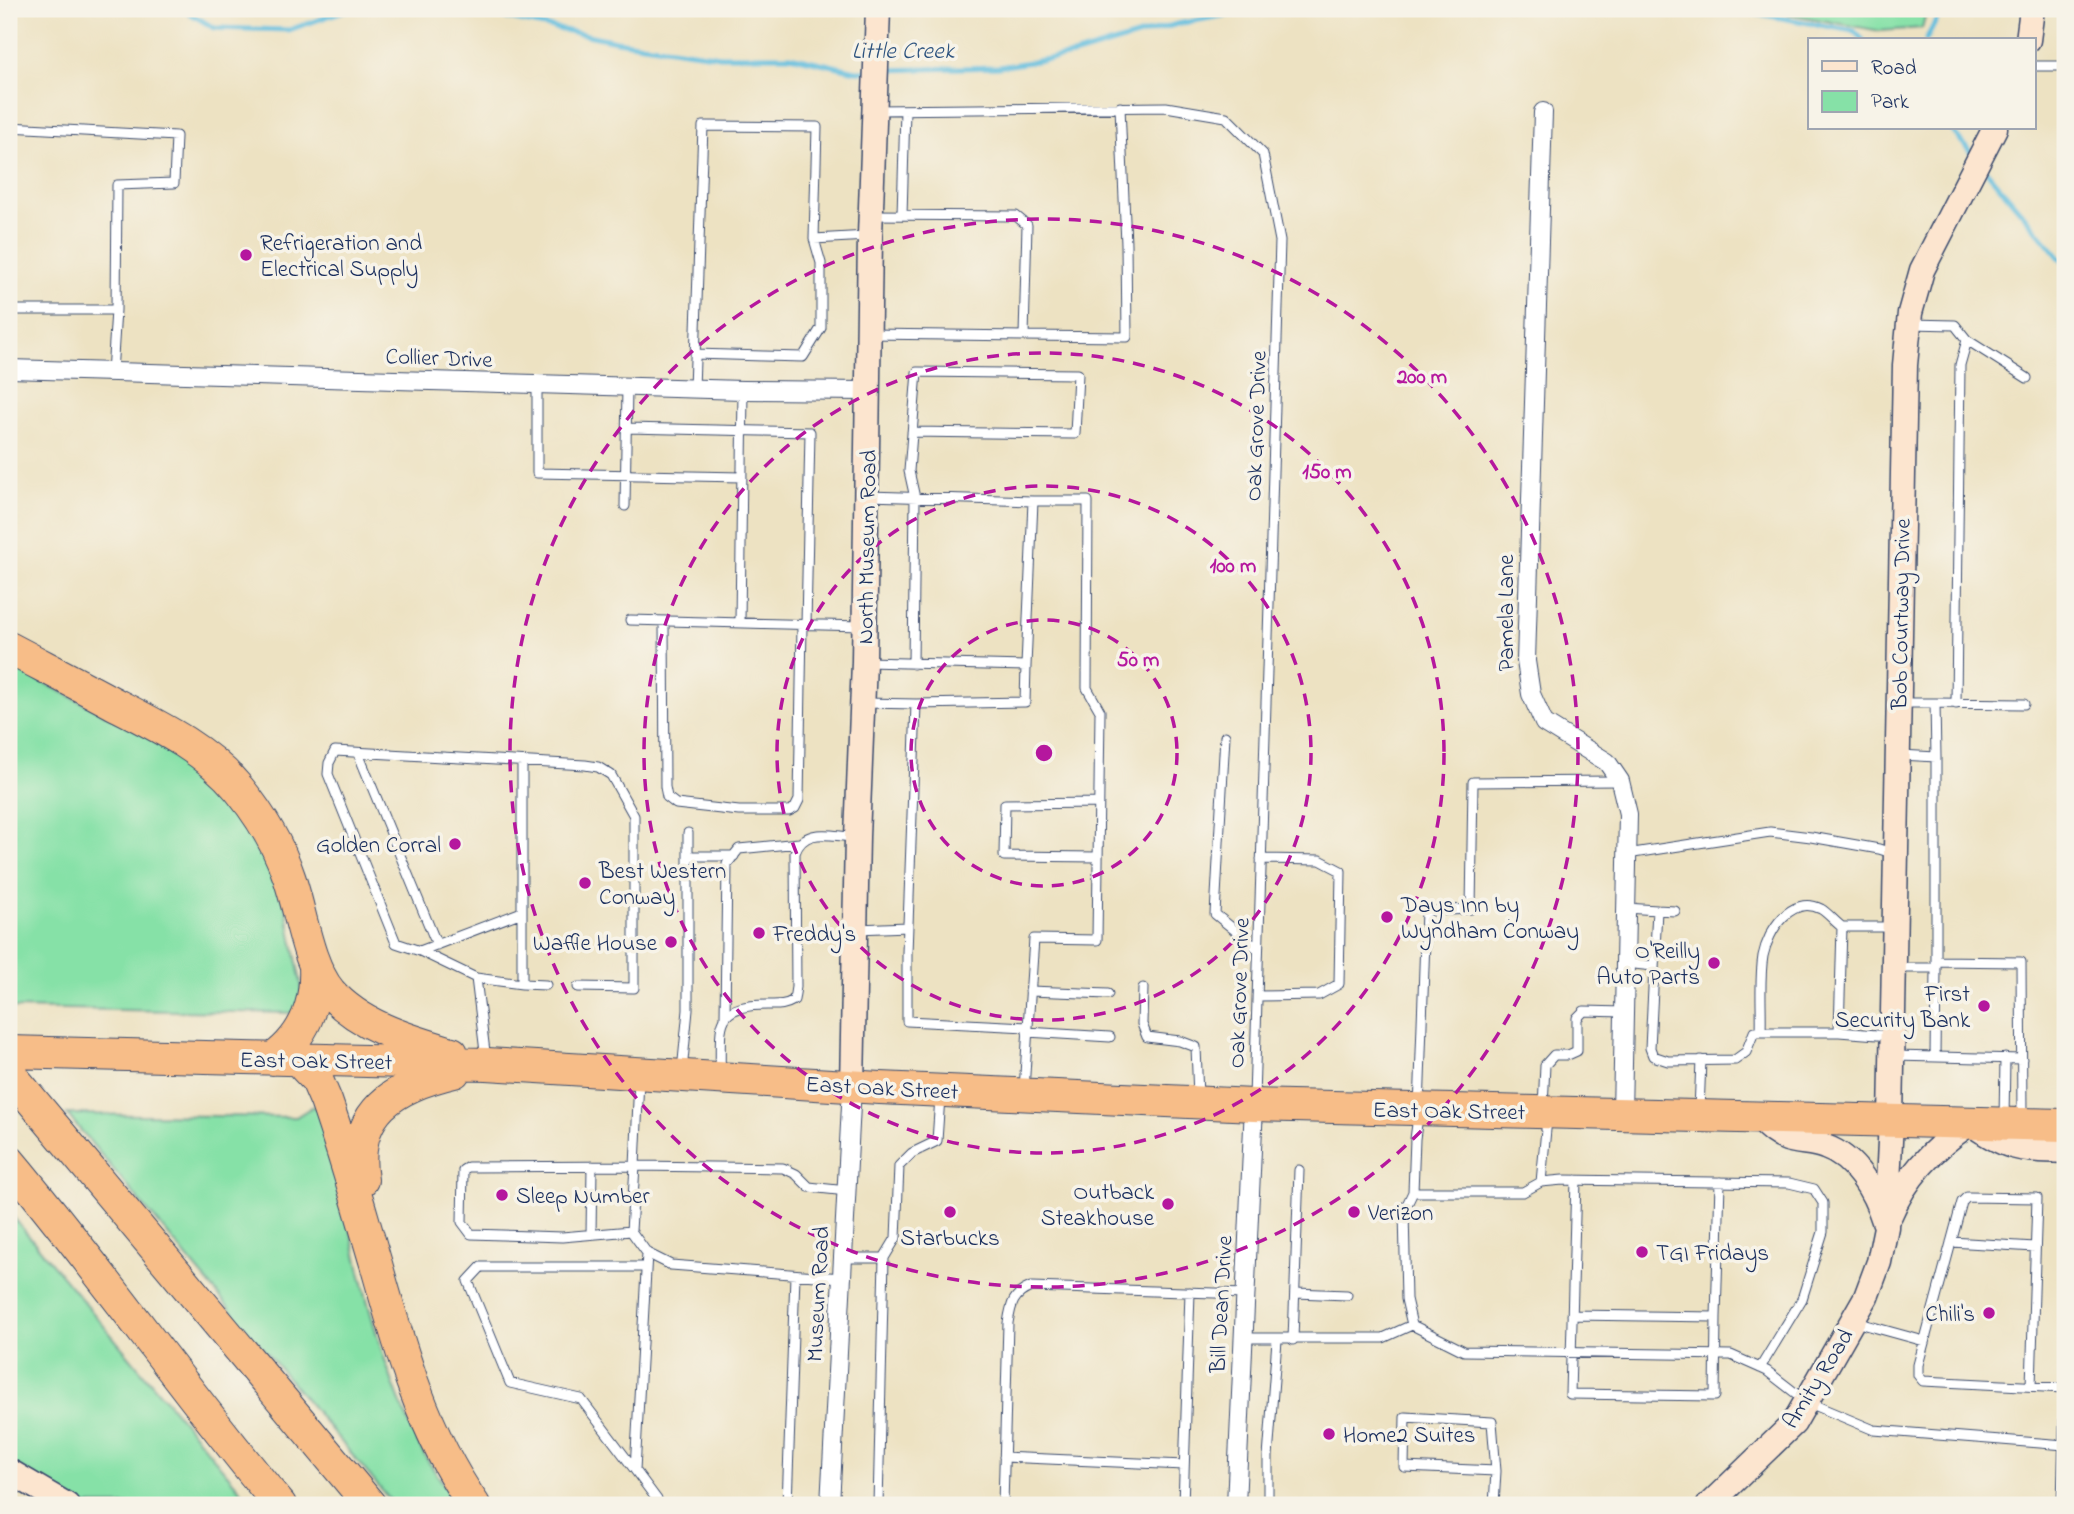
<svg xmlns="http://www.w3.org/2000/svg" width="2074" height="1514" viewBox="0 0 2074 1514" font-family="'Indie Flower',sans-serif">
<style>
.green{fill:#86e1a7;stroke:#508882;stroke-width:2}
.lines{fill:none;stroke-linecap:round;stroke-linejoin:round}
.stream{stroke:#60bdde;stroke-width:5}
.lane-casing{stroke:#3a4a6d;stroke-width:11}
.street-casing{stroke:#3a4a6d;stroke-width:20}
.secondary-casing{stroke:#3a4a6d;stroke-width:27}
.highway-casing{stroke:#3a4a6d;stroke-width:34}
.lane{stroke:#fff;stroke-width:9}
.street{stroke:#fff;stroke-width:18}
.secondary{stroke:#fce5cf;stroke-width:24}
.highway{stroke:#f7bd88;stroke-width:32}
.ring{fill:none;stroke:#b5179e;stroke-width:3.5;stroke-dasharray:12 9}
.poi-dot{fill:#b5179e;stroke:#f7f3e8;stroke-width:2.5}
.labels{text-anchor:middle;stroke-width:7;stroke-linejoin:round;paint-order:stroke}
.poi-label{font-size:23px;fill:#1b2f5e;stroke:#f7f3e8;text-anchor:start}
.street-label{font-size:23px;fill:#1b2f5e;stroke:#f7f3e8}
.water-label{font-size:24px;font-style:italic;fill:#2c527e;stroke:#f7f3e8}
.centre{fill:#b5179e;stroke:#f7f3e8;stroke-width:3.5}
.ring-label{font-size:21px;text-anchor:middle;font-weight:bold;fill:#b5179e;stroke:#f7f3e8;stroke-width:7;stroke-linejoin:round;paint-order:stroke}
</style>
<rect width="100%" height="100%" fill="#f7f3e8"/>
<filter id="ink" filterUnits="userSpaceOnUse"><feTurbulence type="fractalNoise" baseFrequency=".0143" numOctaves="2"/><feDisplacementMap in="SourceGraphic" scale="14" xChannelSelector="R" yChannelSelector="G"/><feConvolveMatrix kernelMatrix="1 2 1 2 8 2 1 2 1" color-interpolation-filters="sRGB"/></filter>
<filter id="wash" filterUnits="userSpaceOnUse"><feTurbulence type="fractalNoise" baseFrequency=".00686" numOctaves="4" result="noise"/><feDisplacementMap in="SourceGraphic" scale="28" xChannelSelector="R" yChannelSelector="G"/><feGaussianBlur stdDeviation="1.57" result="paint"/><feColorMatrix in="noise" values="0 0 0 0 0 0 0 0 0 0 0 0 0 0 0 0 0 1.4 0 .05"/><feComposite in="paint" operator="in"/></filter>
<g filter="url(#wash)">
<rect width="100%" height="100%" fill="#ede2c2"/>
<!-- green -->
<path class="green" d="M 1762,9 L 1927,9 L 1922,28 L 1880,31 Z
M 9,665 L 158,741 L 218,785 L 257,835 L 282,888 L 302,988 L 296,1013 L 9,1008 Z
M 325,1106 C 349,1221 368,1341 420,1447 C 430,1467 446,1486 458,1505 L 394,1505 L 67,1114 L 296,1117 L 312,1107 Z
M 9,1212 L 253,1505 L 81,1505 L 9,1461 Z"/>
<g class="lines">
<!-- stream -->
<path class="stream" d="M 183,9 L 214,28 L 289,30 L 349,9
M 463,9 L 616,41 L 720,56 L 790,56 L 856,71 L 870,71
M 1731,9 L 1854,31 L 1863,40
M 1926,40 L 1937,19 L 1937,9
M 883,70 L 999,67 L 1073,55 L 1177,24 L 1259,9
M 1950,128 L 1973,155
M 1984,168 L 2065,264"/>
</g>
</g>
<g filter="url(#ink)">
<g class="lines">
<defs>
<path id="lane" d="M 2034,66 L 2065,66
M 875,110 L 1166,107 L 1226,117 L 1263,154 L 1280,241 L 1254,1099
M 9,127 L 176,136 L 174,183 L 117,185 L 116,310
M 902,215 L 905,110
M 9,310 L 116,310 L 112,373
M 1910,324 L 1955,325 L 1967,340 L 1960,365 L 1956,704
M 870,334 L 1024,336 L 1027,225 L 1016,216 L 871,215
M 1024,336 L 1127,337 L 1126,244 L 1120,107
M 1967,340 L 2027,378
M 695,354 L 803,357 L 821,328 L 821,263 L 814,239
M 537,384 L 537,473 L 742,477
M 694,389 L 703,126 L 817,127 L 814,239 L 868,236
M 627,428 L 810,432 L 806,625
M 912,432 L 1075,434 L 1078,374 L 917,372 L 909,471 L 915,498 L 913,664
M 625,506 L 627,387
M 630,620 L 862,626
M 664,621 L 665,787 L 667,797 L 676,804 L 739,811 L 789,811 L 795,808 L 799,800 L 802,625
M 740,623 L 743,390
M 866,662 L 1026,666 L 1033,501 L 868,496
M 865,703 L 916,704
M 1901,703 L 1935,703 L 1936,757
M 1935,703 L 2024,704
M 1225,736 L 1215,914 L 1258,949
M 358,753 L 437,945
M 1901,755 L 1936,757 L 1936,968
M 1627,854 L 1770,832 L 1811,837 L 1879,849 L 1895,854
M 688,856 L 734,856
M 1098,857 L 1004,856 L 1005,804 L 1099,803
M 1626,908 L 1657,910 L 1650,1048 L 1653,1056 L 1668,1061 L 1735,1060 L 1746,1052 L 1754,1032 L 1839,1032
M 1657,910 L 1675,911
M 857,929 L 908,927
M 420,951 L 396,943 L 328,774 L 329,763 L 335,751 L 585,765 L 598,767 L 611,775 L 634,816 L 634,988 L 578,987
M 1937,961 L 2021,962 L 2022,1118
M 1625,963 L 1653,966
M 1896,968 L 1936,968 L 1935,1057
M 476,978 L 420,951 L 522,912
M 522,984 L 546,985
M 1143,988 L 1142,1024 L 1147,1037 L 1180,1041 L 1196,1047 L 1198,1097
M 1030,991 L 1108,994
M 1257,996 L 1319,995 L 1339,984 L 1341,871 L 1320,860 L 1261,859
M 725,1017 L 727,864 L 739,849 L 799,843
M 1028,1027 L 1034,939 L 1097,940 L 1100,711 L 1087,688 L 1088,501 L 1033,501
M 1027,1032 L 1110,1037
M 1761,1032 C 1762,1008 1759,980 1763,956 C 1768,931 1791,894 1821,909 C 1828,913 1835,922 1842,927
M 1890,1036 L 1839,1032 L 1842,927 L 1892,927
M 1894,1056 L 2022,1059
M 486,1060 L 476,978 L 522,984 L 522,762
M 682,1071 L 688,1010 L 688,833
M 720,1073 C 722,1027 711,1005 767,1005 C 777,1005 784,1006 794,1000 L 796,987 L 795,853 C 804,827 830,836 854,837
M 1024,1090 L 1028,1027 L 907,1021 L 907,953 L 916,704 L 1025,702 L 1026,666
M 1543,1107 L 1545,1065 L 1554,1055 L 1568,1055 L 1577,1051 L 1577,1018 L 1584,1011 L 1624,1012
M 1699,1111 L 1701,1060
M 1547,1119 L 1541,1182 L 1523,1192 L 1413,1192 L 1404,1211 L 1406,1299 L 1412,1325 L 1464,1351 L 1731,1355 L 1767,1371 L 1807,1402 L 1874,1430 L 2065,1445
M 2004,1120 L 2005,1058
M 1576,1180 L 1570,1394 L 1715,1396 L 1716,1317
M 1541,1182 L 1563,1180 L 1789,1183 L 1814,1189 L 1823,1203 L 1823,1232 L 1802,1299 L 1760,1368
M 1413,1192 L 1415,1139 L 1419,1109 L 1426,911 L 1471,909 L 1473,782 L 1619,781
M 631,1231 L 562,1237 L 471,1234 L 462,1222 L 463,1170 L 468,1167 L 635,1166 L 639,1079
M 591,1234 L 592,1166
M 1951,1242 L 2035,1247
M 647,1253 L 635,1470 L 661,1505
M 843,1258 L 884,1258
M 842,1278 L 671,1265 L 647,1253 L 631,1231 L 635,1166 L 783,1168 L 796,1174 L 809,1187 L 847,1191
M 1295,1293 L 1347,1295
M 1572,1315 L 1716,1317 L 1720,1182
M 1855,1322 L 1924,1341
M 1243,1338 L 1383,1338 L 1412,1325
M 1293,1340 L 1299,1170
M 2031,1386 L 2037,1198 L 1967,1197 L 1962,1202 L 1918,1365 L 1918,1375 L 1923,1381 L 2064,1388
M 1004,1457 L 1184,1465
M 635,1470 L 581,1399 L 510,1383 L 468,1281 L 481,1267 L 646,1267
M 787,1505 L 795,1275
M 878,1505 L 884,1258 L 896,1238 L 899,1166 L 912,1153 L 937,1141 L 940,1097
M 1003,1505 L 1008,1323 C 1011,1304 1013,1294 1031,1287 L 1245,1294
M 1183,1505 L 1190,1292
M 1268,1505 L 1268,1457 L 1277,1340
M 1494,1505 L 1496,1471 L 1492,1422 L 1405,1417 L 1404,1467 L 1496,1471
M 2062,1505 L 2065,1388"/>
<path id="street" d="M 1543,112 L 1526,661 L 1531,694 L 1544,723 L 1607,762 L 1620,781 L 1628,814 L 1622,1114
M 9,369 L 743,390 L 868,391
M 830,1505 L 852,1086
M 1236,1505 L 1254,1105"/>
<path id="secondary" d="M 2028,40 L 2032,9
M 852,1086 L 857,837 L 864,662 L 870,236 L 878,9
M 1757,1117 C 1766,1125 1775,1135 1787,1139 C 1799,1143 1813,1142 1825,1147 C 1855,1157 1875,1192 1884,1221
M 1890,1215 C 1906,1176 1936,1146 1970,1123 C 2010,1151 2018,1149 2065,1151
M 9,1471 L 67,1505
M 1709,1505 L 1794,1423 L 1866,1297 L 1879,1262 L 1886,1227 L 1891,1120 L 1905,365 L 1910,313 L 1922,270 L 1995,128"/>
<path id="highway" d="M 9,648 C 43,666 78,684 113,703 C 158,726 206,749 239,789 C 261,816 278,844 289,877 C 301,911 307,964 330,992 C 361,1027 409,1040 452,1053
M 9,1052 L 487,1064 L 880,1088 L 1254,1105 L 2065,1125
M 273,1059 C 304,1037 317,1004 315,966
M 298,1060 L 317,1080 L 326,1101 C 345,1155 360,1210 376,1264 C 400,1349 423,1432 474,1505
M 9,1073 L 370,1505
M 9,1161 C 103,1273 186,1393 280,1505
M 362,1180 C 351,1112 394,1086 454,1072"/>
</defs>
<!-- lane casing -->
<use href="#lane" class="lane-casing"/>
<!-- street casing -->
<use href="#street" class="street-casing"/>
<!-- secondary casing -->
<use href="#secondary" class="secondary-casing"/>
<!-- highway casing -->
<use href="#highway" class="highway-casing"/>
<!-- lane -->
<use href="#lane" class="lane"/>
<!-- street -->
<use href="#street" class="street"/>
<!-- secondary -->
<use href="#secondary" class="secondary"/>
<!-- highway -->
<use href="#highway" class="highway"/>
</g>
</g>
<!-- distance rings -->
<g class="ring">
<circle cx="1044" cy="753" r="133"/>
<circle cx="1044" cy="753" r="267"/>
<circle cx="1044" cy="753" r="400"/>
<circle cx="1044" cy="753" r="534"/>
</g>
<!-- markers -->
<g class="poi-dot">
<circle cx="246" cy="255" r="7"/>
<circle cx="455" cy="844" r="7"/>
<circle cx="585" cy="883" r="7"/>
<circle cx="1387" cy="917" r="7"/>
<circle cx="759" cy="933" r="7"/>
<circle cx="671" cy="942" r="7"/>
<circle cx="1714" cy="963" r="7"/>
<circle cx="1984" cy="1006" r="7"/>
<circle cx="502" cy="1195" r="7"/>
<circle cx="1168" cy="1204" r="7"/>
<circle cx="950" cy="1212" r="7"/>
<circle cx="1354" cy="1212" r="7"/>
<circle cx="1642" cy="1252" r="7"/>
<circle cx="1989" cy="1313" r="7"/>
<circle cx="1329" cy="1434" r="7"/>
</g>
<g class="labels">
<!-- poi labels -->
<g class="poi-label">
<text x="260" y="250">Refrigeration and<tspan x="260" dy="26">Electrical Supply</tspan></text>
<text x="441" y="852" text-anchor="end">Golden Corral</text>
<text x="599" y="878">Best Western<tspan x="599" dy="26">Conway</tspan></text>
<text x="1401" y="912">Days Inn by<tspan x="1401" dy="26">Wyndham Conway</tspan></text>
<text x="773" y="941">Freddy's</text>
<text x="657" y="950" text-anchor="end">Waffle House</text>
<text x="1700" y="958" text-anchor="end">O'Reilly<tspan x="1700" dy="26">Auto Parts</tspan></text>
<text x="1970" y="1001" text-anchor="end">First<tspan x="1970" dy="26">Security Bank</tspan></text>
<text x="1154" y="1199" text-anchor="end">Outback<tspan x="1154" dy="26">Steakhouse</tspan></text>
<text x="516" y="1203">Sleep Number</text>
<text x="1368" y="1220">Verizon</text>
<text x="950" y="1245" text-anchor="middle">Starbucks</text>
<text x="1656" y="1260">TGI Fridays</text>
<text x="1975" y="1321" text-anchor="end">Chili's</text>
<text x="1343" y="1442">Home2 Suites</text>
</g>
<!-- street labels -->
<g class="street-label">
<text transform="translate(439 357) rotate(2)" y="8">Collier Drive</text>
<text transform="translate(1255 426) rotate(-88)" y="8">Oak Grove Drive</text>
<text transform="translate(866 547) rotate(-89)" y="8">North Museum Road</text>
<text transform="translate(1505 613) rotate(-90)" y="8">Pamela Lane</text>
<text transform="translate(1900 614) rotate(-89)" y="8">Bob Courtway Drive</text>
<text transform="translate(1238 993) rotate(-88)" y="8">Oak Grove Drive</text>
<text transform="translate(316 1060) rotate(1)" y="8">East Oak Street</text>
<text transform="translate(882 1087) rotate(3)" y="8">East Oak Street</text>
<text transform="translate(1449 1110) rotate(1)" y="8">East Oak Street</text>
<text transform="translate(817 1294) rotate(-87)" y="8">Museum Road</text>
<text transform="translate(1220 1304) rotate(-87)" y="8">Bill Dean Drive</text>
<text transform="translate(1817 1378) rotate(-58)" y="8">Amity Road</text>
</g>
<!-- water labels -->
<g class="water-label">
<text x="903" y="58">Little Creek</text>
</g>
</g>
<circle cx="1044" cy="753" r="10" class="centre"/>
<g class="ring-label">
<text x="1422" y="383">200 m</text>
<text x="1327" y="478">150 m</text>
<text x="1233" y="572">100 m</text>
<text x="1138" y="666">50 m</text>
</g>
<!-- margin -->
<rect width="2074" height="1514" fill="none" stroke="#f7f3e8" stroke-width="35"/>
<!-- legend -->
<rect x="1808" y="38" width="228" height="91" fill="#f7f3e8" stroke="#9fa5b1" stroke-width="2"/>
<rect x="1822" y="61" width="35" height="10" fill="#fce5cf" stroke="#9fa5b1" stroke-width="2"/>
<text x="1871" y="74" font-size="21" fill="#1b2f5e">Road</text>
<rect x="1822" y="91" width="35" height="21" fill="#86e1a7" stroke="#9fa5b1" stroke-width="2"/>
<text x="1871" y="108" font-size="21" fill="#1b2f5e">Park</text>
</svg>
